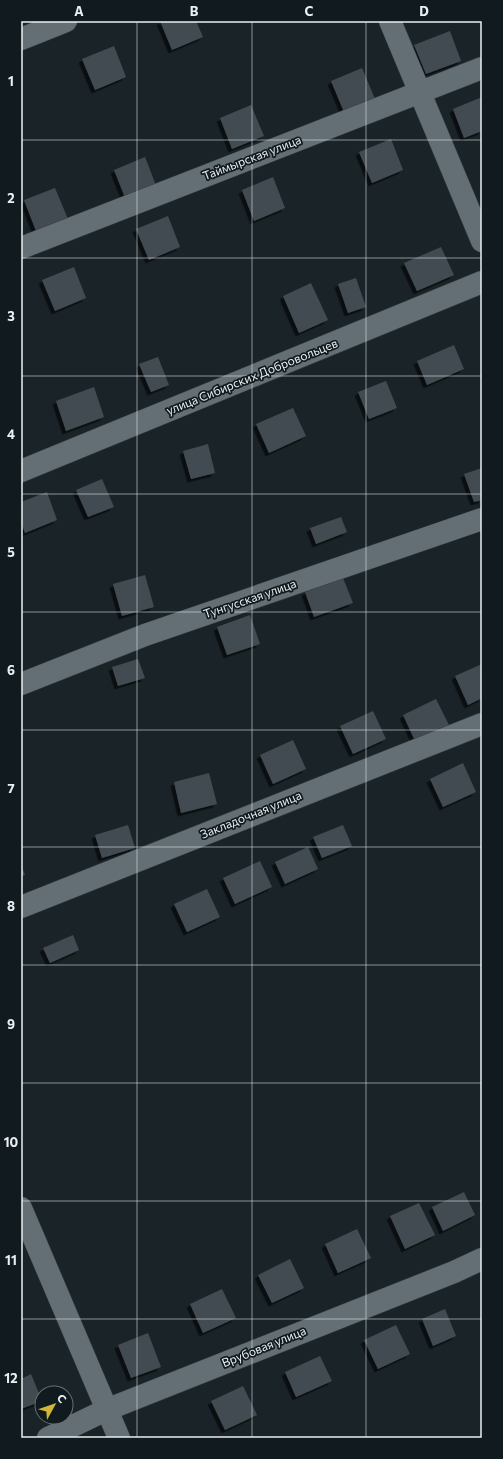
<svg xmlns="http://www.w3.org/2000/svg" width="503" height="1459" viewBox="0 0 503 1459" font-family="Commissioner,sans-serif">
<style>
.building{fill:#424c51;filter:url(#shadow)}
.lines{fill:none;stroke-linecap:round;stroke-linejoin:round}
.minor-casing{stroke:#373f42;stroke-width:23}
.minor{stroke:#636f74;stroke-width:22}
.grid{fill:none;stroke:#e9eff2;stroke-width:1;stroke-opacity:0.55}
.labels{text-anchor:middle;stroke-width:3.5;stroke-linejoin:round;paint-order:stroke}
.street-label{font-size:12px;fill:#e9eff2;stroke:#111a1e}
.neatline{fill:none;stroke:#e9eff2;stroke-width:1.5}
.grid-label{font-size:13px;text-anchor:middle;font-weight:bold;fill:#e9eff2}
</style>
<defs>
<filter id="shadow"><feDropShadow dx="-3.5" dy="3.5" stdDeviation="0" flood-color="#0009"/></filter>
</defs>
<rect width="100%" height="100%" fill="#1a2428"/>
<!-- building -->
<path class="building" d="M 160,21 L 196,21 L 203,37 L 172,50 Z
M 450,31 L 461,61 L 426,74 L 414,45 Z
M 114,46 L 126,77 L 95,90 L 82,59 Z
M 362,68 L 375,99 L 344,112 L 331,81 Z
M 482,97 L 482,131 L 464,138 L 453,109 Z
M 251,105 L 264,136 L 232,149 L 220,118 Z
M 391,139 L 403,170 L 372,183 L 359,152 Z
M 145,157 L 157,188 L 126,200 L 114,170 Z
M 273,177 L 285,208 L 254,221 L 242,190 Z
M 55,188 L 68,219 L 36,231 L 24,200 Z
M 168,216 L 180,247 L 149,260 L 136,229 Z
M 441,247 L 454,275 L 417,291 L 404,263 Z
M 74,267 L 86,298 L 55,311 L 42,280 Z
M 356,278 L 366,307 L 348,313 L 338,284 Z
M 311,283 L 328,320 L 299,333 L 283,296 Z
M 454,345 L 464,369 L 427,385 L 417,361 Z
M 158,357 L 169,385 L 151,392 L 139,364 Z
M 386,381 L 397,408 L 369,419 L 358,392 Z
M 94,387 L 104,417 L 66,431 L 56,401 Z
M 293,408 L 306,436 L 269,453 L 256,424 Z
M 208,444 L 215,473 L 191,479 L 183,451 Z
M 482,468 L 482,500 L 474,502 L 464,474 Z
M 102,479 L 114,507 L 88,517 L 76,490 Z
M 47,492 L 57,520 L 25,533 L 21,522 L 21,502 Z
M 341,517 L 347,532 L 316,544 L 310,528 Z
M 145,575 L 154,607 L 122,616 L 113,584 Z
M 343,578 L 353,603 L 314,617 L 305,592 Z
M 250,615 L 260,644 L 227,655 L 217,627 Z
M 138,659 L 145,678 L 118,686 L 112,667 Z
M 482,664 L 482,698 L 468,705 L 455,676 Z
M 436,699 L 450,727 L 416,743 L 403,715 Z
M 373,711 L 386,739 L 353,754 L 340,726 Z
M 293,740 L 306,769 L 273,784 L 260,755 Z
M 463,763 L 476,792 L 443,807 L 430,779 Z
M 209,773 L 217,804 L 181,813 L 174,782 Z
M 128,825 L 135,848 L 102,858 L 95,835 Z
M 343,825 L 352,846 L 322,858 L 313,837 Z
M 308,847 L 318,869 L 285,884 L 275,862 Z
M 260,861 L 272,887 L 235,904 L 223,878 Z
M 21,864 L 25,875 L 21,876 Z
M 207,889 L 220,917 L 187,932 L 174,904 Z
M 73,935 L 79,950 L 50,963 L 43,948 Z
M 464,1192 L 475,1215 L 443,1231 L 432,1207 Z
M 419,1203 L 435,1235 L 405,1249 L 390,1216 Z
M 357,1229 L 371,1258 L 338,1273 L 325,1244 Z
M 290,1259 L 304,1288 L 272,1303 L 258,1275 Z
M 222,1289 L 236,1318 L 203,1333 L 190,1304 Z
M 445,1309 L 456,1336 L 433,1346 L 422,1319 Z
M 396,1325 L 410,1354 L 378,1369 L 364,1340 Z
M 148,1333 L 161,1367 L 131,1378 L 118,1345 Z
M 320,1356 L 332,1381 L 296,1397 L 285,1372 Z
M 31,1374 L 42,1401 L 21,1409 L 21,1379 Z
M 243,1386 L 257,1415 L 225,1430 L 211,1401 Z"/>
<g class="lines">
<defs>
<path id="minor" d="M 390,21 L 482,241
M 21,39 L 66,21
M 21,248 L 482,68
M 21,471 L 482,282
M 21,684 L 145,635 L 482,519
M 21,907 L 482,724
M 21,1208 L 119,1438
M 48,1438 L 106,1410 L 454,1272 L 482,1259"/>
</defs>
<!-- minor casing -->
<use href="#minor" class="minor-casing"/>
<!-- minor -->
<use href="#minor" class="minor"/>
</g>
<!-- grid -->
<path class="grid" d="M 137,21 L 137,1438M 252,21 L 252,1438M 366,21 L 366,1438M 21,140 L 482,140M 21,258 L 482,258M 21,376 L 482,376M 21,494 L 482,494M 21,612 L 482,612M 21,730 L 482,730M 21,847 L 482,847M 21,965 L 482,965M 21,1083 L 482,1083M 21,1201 L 482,1201M 21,1319 L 482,1319"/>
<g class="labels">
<!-- street labels -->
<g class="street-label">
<text transform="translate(252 158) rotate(-21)" y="4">Таймырская улица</text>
<text transform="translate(252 377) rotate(-22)" y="4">улица Сибирских Добровольцев</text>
<text transform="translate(250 599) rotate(-19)" y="4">Тунгусская улица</text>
<text transform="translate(251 815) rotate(-22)" y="4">Закладочная улица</text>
<text transform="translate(264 1347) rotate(-22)" y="4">Врубовая улица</text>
</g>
</g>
<!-- border -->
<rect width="503" height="1459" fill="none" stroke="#111a1e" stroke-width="44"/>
<!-- north arrow -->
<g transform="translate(54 1405) rotate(50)"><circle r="19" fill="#111a1e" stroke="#676f73"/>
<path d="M0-3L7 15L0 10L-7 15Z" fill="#d2b736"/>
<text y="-6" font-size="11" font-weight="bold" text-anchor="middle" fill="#e9eff2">С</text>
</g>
<rect x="22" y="22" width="459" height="1415" class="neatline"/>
<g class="grid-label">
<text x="79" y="16">A</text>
<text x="194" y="16">B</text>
<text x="309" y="16">C</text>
<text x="424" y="16">D</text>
<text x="11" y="86">1</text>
<text x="11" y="203">2</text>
<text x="11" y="321">3</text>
<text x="11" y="439">4</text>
<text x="11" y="557">5</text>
<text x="11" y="675">6</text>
<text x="11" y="793">7</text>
<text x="11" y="911">8</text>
<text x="11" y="1029">9</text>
<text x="11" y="1147">10</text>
<text x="11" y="1265">11</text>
<text x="11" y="1383">12</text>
</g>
</svg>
